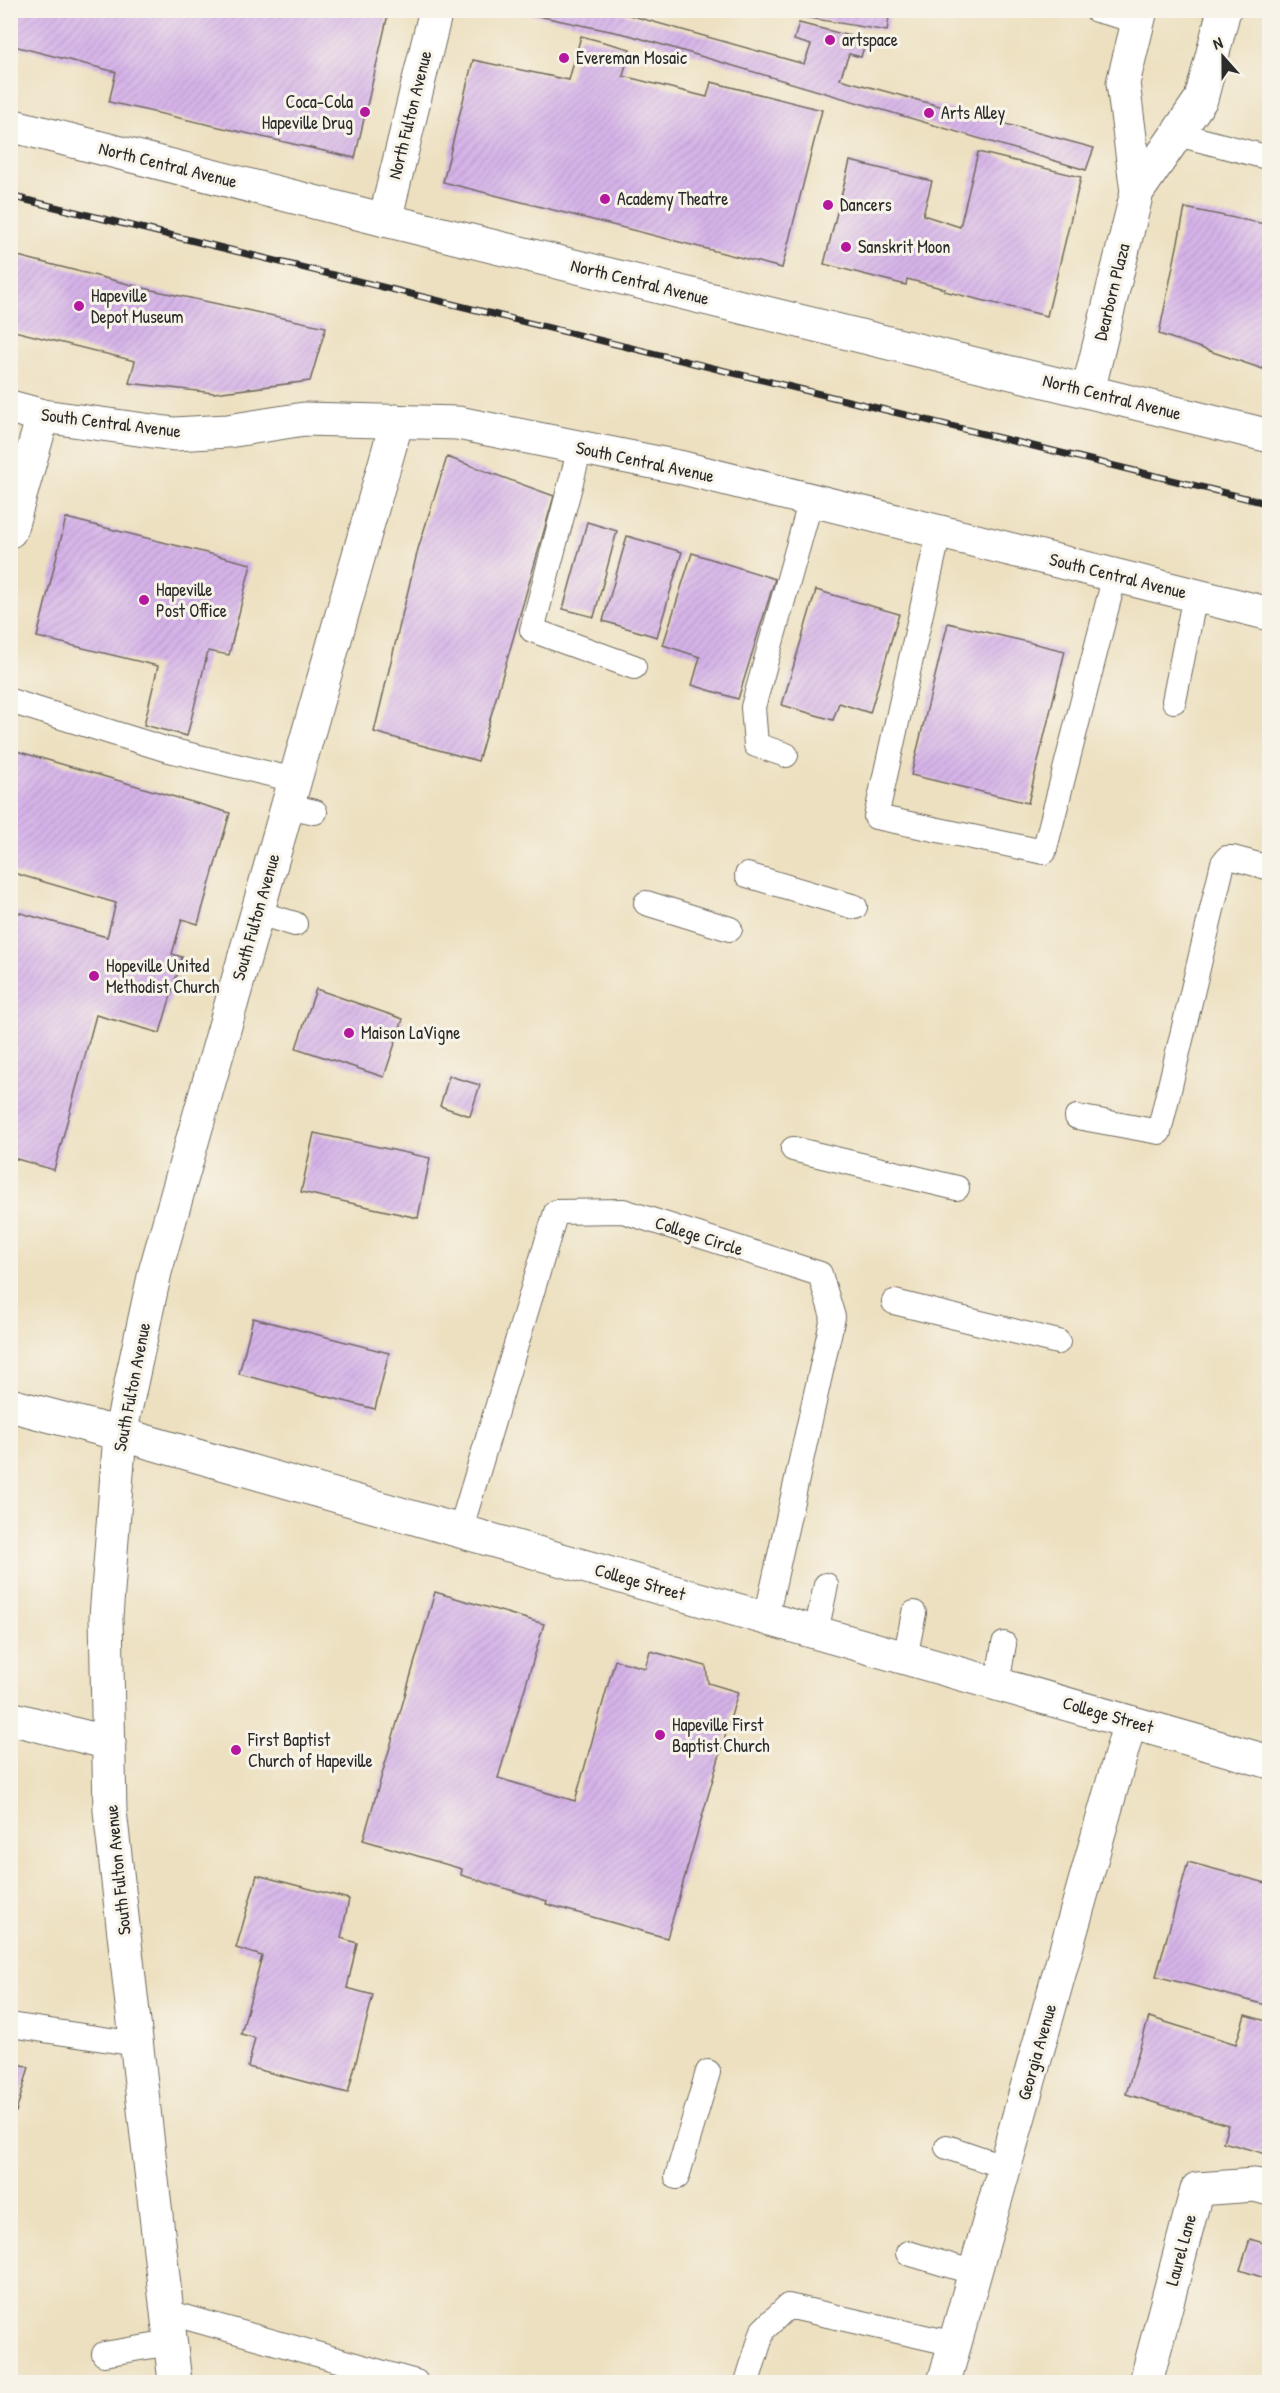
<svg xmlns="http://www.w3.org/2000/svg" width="1280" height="2393" viewBox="0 0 1280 2393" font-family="'Patrick Hand',sans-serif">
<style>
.building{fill:url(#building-hatch)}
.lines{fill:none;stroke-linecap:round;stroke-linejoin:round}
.lane-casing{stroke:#6f6a5f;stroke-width:26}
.street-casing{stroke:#6f6a5f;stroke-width:35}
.secondary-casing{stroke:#6f6a5f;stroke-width:35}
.primary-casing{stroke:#6f6a5f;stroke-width:35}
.lane{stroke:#fff;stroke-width:24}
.street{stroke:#fff;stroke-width:33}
.secondary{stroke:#fff;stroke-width:33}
.primary{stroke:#fff;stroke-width:33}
.rail-casing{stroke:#2b2b2b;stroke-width:7}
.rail{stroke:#f7f3e8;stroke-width:4.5;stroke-dasharray:14;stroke-linecap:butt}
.poi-dot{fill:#b5179e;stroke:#f7f3e8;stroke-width:2}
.labels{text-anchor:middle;stroke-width:6;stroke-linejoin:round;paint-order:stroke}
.poi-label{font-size:18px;fill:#2b2b2b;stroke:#f7f3e8;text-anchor:start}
.street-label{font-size:18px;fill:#2b2b2b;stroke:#f7f3e8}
</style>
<defs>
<pattern id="building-hatch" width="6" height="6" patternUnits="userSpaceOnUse" patternTransform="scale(1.5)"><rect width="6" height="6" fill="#d6b3e9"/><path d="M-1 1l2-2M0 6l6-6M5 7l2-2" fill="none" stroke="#b89ac8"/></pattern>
</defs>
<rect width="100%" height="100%" fill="#f7f3e8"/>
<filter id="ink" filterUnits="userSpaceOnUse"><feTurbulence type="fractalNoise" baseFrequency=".0167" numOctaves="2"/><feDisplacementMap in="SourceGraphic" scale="12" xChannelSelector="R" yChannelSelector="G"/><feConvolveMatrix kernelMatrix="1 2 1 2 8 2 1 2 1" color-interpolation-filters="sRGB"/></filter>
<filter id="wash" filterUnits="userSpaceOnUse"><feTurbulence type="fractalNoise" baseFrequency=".008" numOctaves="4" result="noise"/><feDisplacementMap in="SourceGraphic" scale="24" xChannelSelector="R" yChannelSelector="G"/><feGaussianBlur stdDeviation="1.35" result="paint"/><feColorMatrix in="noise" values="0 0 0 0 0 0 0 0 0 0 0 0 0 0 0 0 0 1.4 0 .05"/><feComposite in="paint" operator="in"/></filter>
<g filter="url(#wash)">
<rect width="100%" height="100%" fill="#ede0c0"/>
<g id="blocks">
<!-- building -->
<path class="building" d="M 10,10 L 202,10 L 214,13 L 215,10 L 389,10 L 355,158 L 109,102 L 116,72 L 10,45 Z
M 509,10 L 611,10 L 804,64 L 811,45 L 794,40 L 799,23 L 866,40 L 861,57 L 849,54 L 840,79 L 1094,148 L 1086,170 L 629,35 Z
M 798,10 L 890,10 L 887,31 L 797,16 Z
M 581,36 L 630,49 L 623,76 L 707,97 L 711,82 L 822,110 L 782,268 L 443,182 L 473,60 L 569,80 Z
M 978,152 L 1081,177 L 1047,316 L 944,291 L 945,289 L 907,279 L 906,285 L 824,264 L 850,161 L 932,181 L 923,215 L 960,227 Z
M 1185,208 L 1270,225 L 1270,345 L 1263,369 L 1159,334 Z
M 10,254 L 152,290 L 326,327 L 310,381 L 214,393 L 129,383 L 135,361 L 10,330 Z
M 447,457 L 554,496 L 478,761 L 374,732 L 418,549 Z
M 66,518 L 251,564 L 229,655 L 208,651 L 187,736 L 144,725 L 158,666 L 37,637 Z
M 587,522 L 617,531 L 594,617 L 563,609 Z
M 627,536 L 682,552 L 657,637 L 603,621 Z
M 692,553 L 775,579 L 738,699 L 692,685 L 700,657 L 663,645 Z
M 816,590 L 899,614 L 870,713 L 839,703 L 833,720 L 782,705 Z
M 948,623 L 1065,651 L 1028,803 L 911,775 Z
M 13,750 L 230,813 L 198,924 L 182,919 L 172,954 L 182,957 L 160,1033 L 96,1015 L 54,1170 L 10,1157 L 10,1014 L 16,996 L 10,994 L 10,910 L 107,937 L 116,903 L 10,872 L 10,760 Z
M 316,989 L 403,1019 L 384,1077 L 296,1048 Z
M 449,1076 L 480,1085 L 470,1116 L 440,1106 Z
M 314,1133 L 430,1158 L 418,1218 L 301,1192 Z
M 253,1318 L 389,1353 L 375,1409 L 239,1374 Z
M 435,1592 L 544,1624 L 498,1778 L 575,1801 L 615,1660 L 645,1668 L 650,1651 L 706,1666 L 708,1683 L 738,1692 L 667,1938 L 546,1904 L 547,1901 L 461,1875 L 462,1869 L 363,1840 Z
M 1188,1862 L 1270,1884 L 1270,2006 L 1156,1976 Z
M 257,1875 L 349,1899 L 341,1938 L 357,1943 L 347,1988 L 373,1995 L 348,2093 L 248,2067 L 255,2038 L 241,2034 L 262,1956 L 236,1948 Z
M 1245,2015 L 1270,2022 L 1270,2155 L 1223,2142 L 1228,2125 L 1126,2094 L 1149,2017 L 1236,2044 Z
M 10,2061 L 29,2067 L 16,2112 L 10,2110 Z
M 1250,2239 L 1270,2245 L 1270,2280 L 1240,2270 Z"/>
</g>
</g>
<g filter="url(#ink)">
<use href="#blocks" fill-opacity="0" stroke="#6f6a5f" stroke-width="1.5"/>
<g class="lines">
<defs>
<path id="lane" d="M 1096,10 L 1138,21
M 1177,134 L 1270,158
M 580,448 L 532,630 L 634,667
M 939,532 L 876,817 L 1044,852 L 1115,575
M 10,701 L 165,749 L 295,780
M 1174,701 L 1195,595
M 786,755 L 756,745 L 753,707 L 811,500
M 288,806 L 315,812
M 747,875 L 855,907
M 646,903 L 730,929
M 258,913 L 295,924
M 1077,1117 L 1159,1132 L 1223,863 L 1227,858 L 1233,858 L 1270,868
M 793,1149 L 957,1188
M 894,1302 L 1058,1342
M 460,1531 L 556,1212 L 623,1211 L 820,1274 L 833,1317 L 766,1618
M 816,1632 L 826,1585
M 905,1658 L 914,1613
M 997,1684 L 1004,1644
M 10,2025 L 137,2044
M 947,2147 L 1005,2167
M 677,2177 L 708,2072
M 908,2253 L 975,2273
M 167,2312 L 416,2382
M 104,2354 L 171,2343
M 747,2382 L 763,2330 L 788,2306 L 955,2344"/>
<path id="street" d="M 1137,192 L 1201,99 L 1224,10
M 385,220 L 436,10
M 1088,391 L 1137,192 L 1123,83 L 1141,10
M 10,1405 L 120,1434 L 1270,1762
M 10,1718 L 109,1743
M 175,2382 L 110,1811 L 106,1617 L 120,1434 L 155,1272 L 397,421
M 944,2382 L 1130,1722
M 1146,2382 L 1197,2189 L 1255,2185 L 1270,2189"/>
<path id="secondary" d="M 10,407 L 43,416 L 174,434 L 228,431 L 304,419 L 458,423 L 683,468 L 1270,614
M 10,531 L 43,416"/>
<path id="primary" d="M 10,125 L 385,220 L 1270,436"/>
</defs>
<!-- lane casing -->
<use href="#lane" class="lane-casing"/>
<!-- street casing -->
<use href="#street" class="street-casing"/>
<!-- secondary casing -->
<use href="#secondary" class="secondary-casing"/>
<!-- primary casing -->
<use href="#primary" class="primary-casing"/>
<!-- lane -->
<use href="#lane" class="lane"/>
<!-- street -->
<use href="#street" class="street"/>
<!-- secondary -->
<use href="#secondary" class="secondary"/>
<!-- primary -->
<use href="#primary" class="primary"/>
<defs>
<path id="rail" d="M 10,196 L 1270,504"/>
</defs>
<!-- rail casing -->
<use href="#rail" class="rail-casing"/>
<!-- rail -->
<use href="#rail" class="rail"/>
</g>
</g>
<!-- markers -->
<g class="poi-dot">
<circle cx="830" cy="40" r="6"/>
<circle cx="564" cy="58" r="6"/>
<circle cx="365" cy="112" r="6"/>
<circle cx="929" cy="113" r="6"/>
<circle cx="605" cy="199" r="6"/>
<circle cx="828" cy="205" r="6"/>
<circle cx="846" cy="247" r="6"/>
<circle cx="79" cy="306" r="6"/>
<circle cx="144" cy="600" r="6"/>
<circle cx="94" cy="976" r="6"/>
<circle cx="349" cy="1033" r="6"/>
<circle cx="660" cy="1735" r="6"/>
<circle cx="236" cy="1750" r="6"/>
</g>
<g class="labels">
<!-- poi labels -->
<g class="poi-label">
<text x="842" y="46">artspace</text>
<text x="576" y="64">Evereman Mosaic</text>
<text x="353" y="108" text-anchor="end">Coca-Cola<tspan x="353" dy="21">Hapeville Drug</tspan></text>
<text x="941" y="119">Arts Alley</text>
<text x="617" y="205">Academy Theatre</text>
<text x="840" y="211">Dancers</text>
<text x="858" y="253">Sanskrit Moon</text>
<text x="91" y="302">Hapeville<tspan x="91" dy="21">Depot Museum</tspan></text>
<text x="156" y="596">Hapeville<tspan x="156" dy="21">Post Office</tspan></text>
<text x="106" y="972">Hopeville United<tspan x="106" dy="21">Methodist Church</tspan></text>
<text x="361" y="1039">Maison LaVigne</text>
<text x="672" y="1731">Hapeville First<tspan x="672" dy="21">Baptist Church</tspan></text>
<text x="248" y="1746">First Baptist<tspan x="248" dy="21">Church of Hapeville</tspan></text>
</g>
<!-- street labels -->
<g class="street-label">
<text transform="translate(410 115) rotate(-76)" y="6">North Fulton Avenue</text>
<text transform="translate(168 165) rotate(14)" y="6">North Central Avenue</text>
<text transform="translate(640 282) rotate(14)" y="6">North Central Avenue</text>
<text transform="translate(1112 292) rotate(-76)" y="6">Dearborn Plaza</text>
<text transform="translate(1112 397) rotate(14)" y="6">North Central Avenue</text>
<text transform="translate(111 423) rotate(7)" y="6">South Central Avenue</text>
<text transform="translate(645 462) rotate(12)" y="6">South Central Avenue</text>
<text transform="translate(1118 576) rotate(14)" y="6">South Central Avenue</text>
<text transform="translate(256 917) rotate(-74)" y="6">South Fulton Avenue</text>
<text transform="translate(699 1236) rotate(18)" y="6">College Circle</text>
<text transform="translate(132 1387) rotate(-79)" y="6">South Fulton Avenue</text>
<text transform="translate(640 1582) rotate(16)" y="6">College Street</text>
<text transform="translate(1108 1715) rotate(16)" y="6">College Street</text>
<text transform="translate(118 1870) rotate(-96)" y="6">South Fulton Avenue</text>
<text transform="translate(1037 2052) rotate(-74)" y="6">Georgia Avenue</text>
<text transform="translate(1181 2250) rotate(-75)" y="6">Laurel Lane</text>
</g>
</g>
<!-- margin -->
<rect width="1280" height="2393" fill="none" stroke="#f7f3e8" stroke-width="36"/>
<!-- north arrow -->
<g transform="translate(1223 57) rotate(339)" stroke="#f7f3e8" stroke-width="4.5" paint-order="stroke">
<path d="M0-4.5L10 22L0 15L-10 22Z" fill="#2b2b2b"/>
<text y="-9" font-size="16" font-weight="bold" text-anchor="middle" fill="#2b2b2b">N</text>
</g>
</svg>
